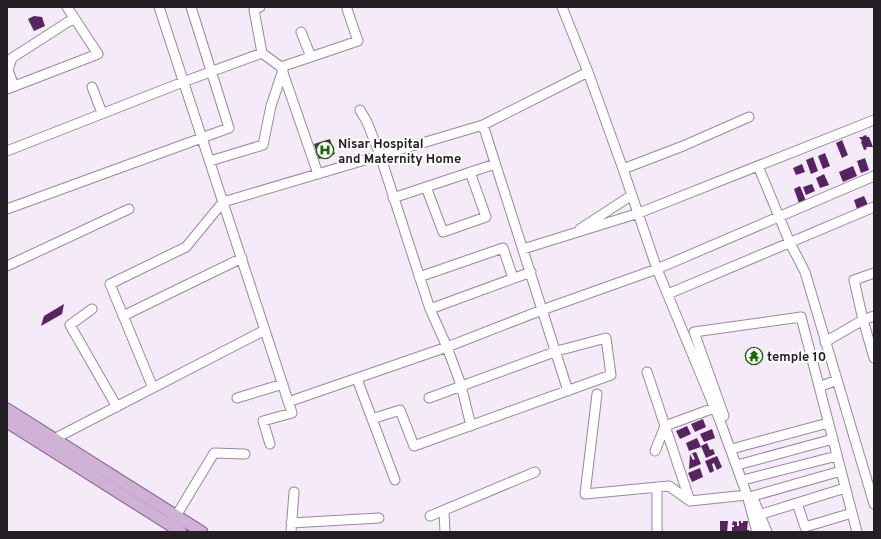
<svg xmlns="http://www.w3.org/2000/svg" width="881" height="539" viewBox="0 0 881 539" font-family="Overpass,sans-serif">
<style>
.building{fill:#572461}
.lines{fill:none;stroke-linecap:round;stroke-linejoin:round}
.minor-casing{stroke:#968b98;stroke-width:11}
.major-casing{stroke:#7d5c84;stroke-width:13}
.minor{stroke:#fff;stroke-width:9}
.major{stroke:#ceb1d4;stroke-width:11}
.labels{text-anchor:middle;stroke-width:4;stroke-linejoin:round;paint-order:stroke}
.poi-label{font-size:13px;font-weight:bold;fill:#241f25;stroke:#fff;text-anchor:start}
</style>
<rect width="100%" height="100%" fill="#f5eaf8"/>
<!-- building -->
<path class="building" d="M 34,16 L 42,17 L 45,26 L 34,31 L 28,19 Z
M 866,135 L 867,137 L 869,137 L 873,147 L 866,147 L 867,149 L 864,150 L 861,142 L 862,141 L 859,137 L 863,137 L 863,136 Z
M 330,139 L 335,154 L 319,159 L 314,144 Z
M 842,140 L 848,155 L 842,158 L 836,143 Z
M 825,153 L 830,166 L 823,169 L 818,156 Z
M 813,157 L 818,171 L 811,174 L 806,160 Z
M 865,158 L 869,170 L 861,173 L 857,161 Z
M 802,164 L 805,172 L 796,175 L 793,168 Z
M 853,166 L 857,176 L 843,182 L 839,172 Z
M 824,174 L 829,185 L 820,188 L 816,178 Z
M 812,184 L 815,191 L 806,195 L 803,187 Z
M 800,186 L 806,201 L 799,203 L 794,189 Z
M 864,196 L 868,205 L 857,209 L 854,200 Z
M 64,304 L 62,314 L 41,326 L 44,316 Z
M 703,419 L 706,427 L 695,432 L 691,424 Z
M 687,426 L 691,434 L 680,439 L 676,431 Z
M 712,429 L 715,438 L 704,442 L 700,434 Z
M 697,438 L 701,447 L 689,451 L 686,443 Z
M 707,443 L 710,450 L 713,449 L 715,454 L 706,458 L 701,446 Z
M 696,452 L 701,464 L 689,469 L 690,454 L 693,460 L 695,459 L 692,453 Z
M 717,456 L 722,467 L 717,470 L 714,463 L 712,464 L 714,471 L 710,473 L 705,461 Z
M 700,468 L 703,477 L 692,482 L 688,473 Z
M 720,521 L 728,521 L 727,532 L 720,532 Z
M 733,521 L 737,522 L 737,526 L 739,526 L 739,521 L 741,521 L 741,523 L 743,523 L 743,521 L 748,521 L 747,530 L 749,530 L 749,532 L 732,532 L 732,527 L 734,527 L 734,525 L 732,525 Z"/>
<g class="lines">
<defs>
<path id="minor" d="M 159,7 L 292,413 L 263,421 L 270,444
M 260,7 L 254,10 L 262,53
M 562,7 L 588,72 L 623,169 L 657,269 L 720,421 L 747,495 L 757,532
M 301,32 L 311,57
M 14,86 L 8,70 L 12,58 L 74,18
M 92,87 L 102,113
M 7,89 L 98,54 L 67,7
M 360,110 L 367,122 L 380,155 L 430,309 L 447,347 L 461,385 L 471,426
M 483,125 L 568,391
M 7,151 L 183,82 L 262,53 L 281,67
M 210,161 L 263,145 L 271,106 L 283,70
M 758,166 L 790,243 L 805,272 L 874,504
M 623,169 L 683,146 L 749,117
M 318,174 L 281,67 L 358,41 L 347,9
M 426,187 L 443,232 L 486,217 L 470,172
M 393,198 L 495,164
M 7,209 L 229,128 L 191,7
M 580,229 L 632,195
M 523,249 L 639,213 L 874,120
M 7,266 L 129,209
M 874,273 L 854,280 L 863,320 L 874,316
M 419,277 L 503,248 L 513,278
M 668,294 L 874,207
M 92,309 L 70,325 L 117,407
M 430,309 L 531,272
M 123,316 L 242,258
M 825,342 L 863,320 L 874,358
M 647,372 L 690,501 L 747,495
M 357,379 L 395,480
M 819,387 L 837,380
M 153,388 L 110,284 L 186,247 L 223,202 L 483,125 L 588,72
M 597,394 L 585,494 L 669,486 L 690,501
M 237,398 L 283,384
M 288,402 L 447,347 L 542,310 L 657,269 L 874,176
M 724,416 L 694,332 L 801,317 L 857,532
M 372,419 L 400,410 L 414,446 L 611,375 L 606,338 L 557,351 L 429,398
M 50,441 L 265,330
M 735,448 L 828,423
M 655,451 L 665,426 L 714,408
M 741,464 L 833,439
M 747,479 L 837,456
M 657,487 L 657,532
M 753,496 L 841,471
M 753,498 L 767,532
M 797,503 L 805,527 L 852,513
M 444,511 L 445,532
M 759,515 L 845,488
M 430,516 L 535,472
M 173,521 L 214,453 L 245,454
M 291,523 L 379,518
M 291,532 L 294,492"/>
<path id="major" d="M 7,409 L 202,532
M 7,422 L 181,532"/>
</defs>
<!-- minor casing -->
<use href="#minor" class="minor-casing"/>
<!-- major casing -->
<use href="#major" class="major-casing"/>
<!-- minor -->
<use href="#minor" class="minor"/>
<!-- major -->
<use href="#major" class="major"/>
</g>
<!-- icons -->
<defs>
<symbol id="hospital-ring" viewBox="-11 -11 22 22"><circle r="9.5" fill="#fff" stroke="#1b6806" stroke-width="1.5"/><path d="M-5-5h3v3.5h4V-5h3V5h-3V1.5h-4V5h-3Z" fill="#1b6806"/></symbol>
<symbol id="temple-ring" viewBox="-11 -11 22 22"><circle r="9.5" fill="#fff" stroke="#1b6806" stroke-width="1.5"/><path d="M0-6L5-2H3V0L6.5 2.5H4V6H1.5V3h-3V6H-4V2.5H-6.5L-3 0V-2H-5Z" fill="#1b6806"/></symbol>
</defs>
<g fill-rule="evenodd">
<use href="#hospital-ring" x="315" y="140" width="20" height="20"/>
<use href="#temple-ring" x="744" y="346" width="20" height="20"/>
</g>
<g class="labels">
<!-- poi labels -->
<g class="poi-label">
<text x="338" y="148">Nisar Hospital<tspan x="338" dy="15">and Maternity Home</tspan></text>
<text x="767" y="361">temple 10</text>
</g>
</g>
<!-- border -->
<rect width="881" height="539" fill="none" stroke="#241f25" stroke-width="16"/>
</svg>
